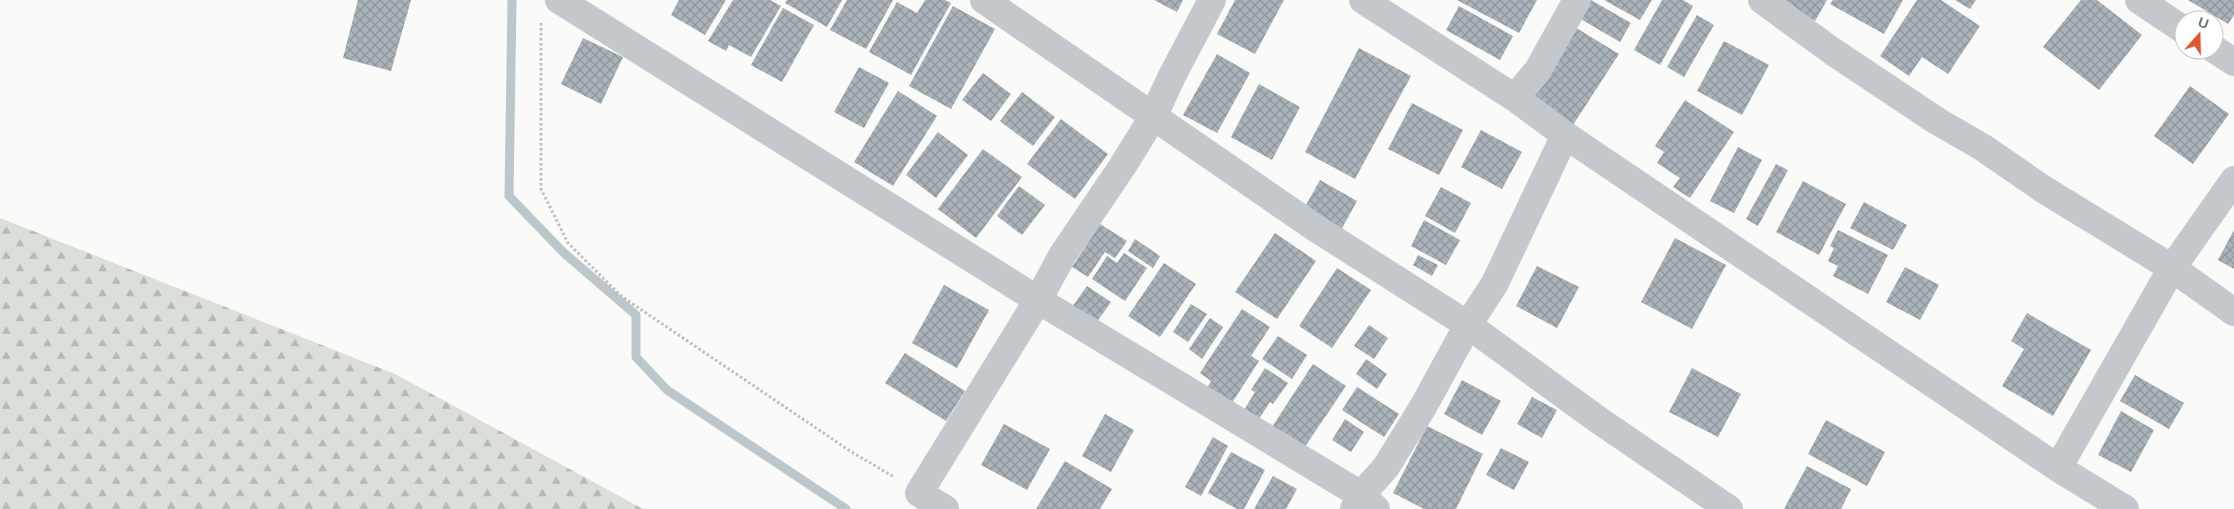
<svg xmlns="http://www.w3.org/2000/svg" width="2234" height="509" viewBox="0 0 2234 509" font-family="Arial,sans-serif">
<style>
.forest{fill:url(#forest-firs)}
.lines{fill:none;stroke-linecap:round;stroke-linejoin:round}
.stream{stroke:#bbc7cb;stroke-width:9}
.building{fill:url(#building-cross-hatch)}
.path{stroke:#bbbfc2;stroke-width:3;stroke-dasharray:2.5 2.5;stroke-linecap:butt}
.minor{stroke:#c3c8cc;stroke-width:28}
</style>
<defs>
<pattern id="forest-firs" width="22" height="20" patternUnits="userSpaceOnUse" patternTransform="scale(1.25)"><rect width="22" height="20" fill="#dadfd7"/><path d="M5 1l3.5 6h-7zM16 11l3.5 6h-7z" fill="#b4b9b4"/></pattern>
<pattern id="building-cross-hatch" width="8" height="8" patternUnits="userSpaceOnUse" patternTransform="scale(1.25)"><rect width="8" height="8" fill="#aab3b9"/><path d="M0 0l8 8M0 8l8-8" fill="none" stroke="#8e969c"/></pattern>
</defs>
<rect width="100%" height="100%" fill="#fafaf8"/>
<!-- forest -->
<path class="forest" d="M 0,218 L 395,374 L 643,509 L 0,509 Z"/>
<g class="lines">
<!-- stream -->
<path class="stream" d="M 512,0 L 509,196 L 563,252 L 636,315 L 636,357 L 667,390 L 846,509"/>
</g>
<!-- building -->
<path class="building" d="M 358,0 L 411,0 L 391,71 L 343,58 Z
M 679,0 L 726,0 L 705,35 L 671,15 Z
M 733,0 L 770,0 L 781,6 L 751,57 L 729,45 L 726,51 L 708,41 Z
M 787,0 L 842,0 L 827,27 L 785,3 Z
M 847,0 L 893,0 L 866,49 L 830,30 Z
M 925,0 L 945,0 L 951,3 L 911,75 L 869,52 L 897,2 L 917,13 Z
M 1154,0 L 1183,0 L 1177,12 Z
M 1235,0 L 1284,0 L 1255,54 L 1217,34 Z
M 1457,0 L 1537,0 L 1519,33 Z
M 1580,0 L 1591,0 L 1631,23 L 1620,42 L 1572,14 Z
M 1604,0 L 1652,0 L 1640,20 Z
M 1662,0 L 1683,0 L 1693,6 L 1660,65 L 1634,50 Z
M 1778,0 L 1827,0 L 1815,21 Z
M 1833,0 L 1903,0 L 1884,34 L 1830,4 Z
M 1917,0 L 1941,0 L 1980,26 L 1948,74 L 1922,57 L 1909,76 L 1880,56 Z
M 1955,0 L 1976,0 L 1970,9 Z
M 2081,0 L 2097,0 L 2142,35 L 2099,90 L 2043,47 Z
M 2188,0 L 2234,0 L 2234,15 L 2228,24 Z
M 953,6 L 995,29 L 951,109 L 909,86 Z
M 1459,6 L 1513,36 L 1500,60 L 1446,30 Z
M 783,8 L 814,25 L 782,82 L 751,65 Z
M 1697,15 L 1714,25 L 1684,77 L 1667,67 Z
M 1573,26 L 1619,54 L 1573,125 L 1528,96 Z
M 583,38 L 623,57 L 601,104 L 561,84 Z
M 1724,41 L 1769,65 L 1742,115 L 1697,91 Z
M 1359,48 L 1411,76 L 1355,179 L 1305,152 Z
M 1217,54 L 1250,73 L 1217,133 L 1183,115 Z
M 859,67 L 889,83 L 864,128 L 834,112 Z
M 983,73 L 1011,94 L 991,121 L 962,100 Z
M 1259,84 L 1300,107 L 1272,160 L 1231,137 Z
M 2190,86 L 2229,114 L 2193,164 L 2154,136 Z
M 898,91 L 937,116 L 893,186 L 854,162 Z
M 1022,92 L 1055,117 L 1033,146 L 1000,121 Z
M 1685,100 L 1734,132 L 1690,198 L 1673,187 L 1680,178 L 1657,163 L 1664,152 L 1655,146 Z
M 1412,103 L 1463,130 L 1439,175 L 1388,149 Z
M 1061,119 L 1108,154 L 1075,199 L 1027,164 Z
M 1481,130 L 1522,152 L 1502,189 L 1461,167 Z
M 938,132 L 968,155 L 936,198 L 906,175 Z
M 1738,147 L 1762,160 L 1734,213 L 1710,201 Z
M 983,149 L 1022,177 L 976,238 L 938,209 Z
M 1776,164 L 1788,170 L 1758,226 L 1746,219 Z
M 1320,180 L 1357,201 L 1340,232 L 1302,212 Z
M 1803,181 L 1846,204 L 1819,255 L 1776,232 Z
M 1019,186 L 1045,205 L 1022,235 L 997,216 Z
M 1441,187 L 1471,203 L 1455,233 L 1425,216 Z
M 1864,202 L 1907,225 L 1893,250 L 1850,228 Z
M 1424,220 L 1460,240 L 1446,265 L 1411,246 Z
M 1100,224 L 1127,241 L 1115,258 L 1105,252 L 1088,277 L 1072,267 Z
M 1838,230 L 1888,255 L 1868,294 L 1833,276 L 1838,266 L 1828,261 L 1834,248 L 1830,246 Z
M 2234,230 L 2234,269 L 2218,260 Z
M 1275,233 L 1316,261 L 1277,319 L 1235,292 Z
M 1675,238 L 1726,265 L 1692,329 L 1641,302 Z
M 1135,239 L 1160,256 L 1153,268 L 1128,251 Z
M 1124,253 L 1147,268 L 1125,301 L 1092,279 L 1107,256 L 1117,263 Z
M 1418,255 L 1438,265 L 1432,276 L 1413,265 Z
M 1164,263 L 1196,284 L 1160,337 L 1128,316 Z
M 1537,266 L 1579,287 L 1557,328 L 1516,306 Z
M 1905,267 L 1939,285 L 1920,320 L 1886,302 Z
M 1337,268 L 1371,290 L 1332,348 L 1299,326 Z
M 944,285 L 989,310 L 957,368 L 912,343 Z
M 1087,286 L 1111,302 L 1096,323 L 1072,307 Z
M 1191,304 L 1207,314 L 1188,342 L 1173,332 Z
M 1242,309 L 1270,327 L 1251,356 L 1259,361 L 1228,409 L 1204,393 L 1211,381 L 1200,373 Z
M 2027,313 L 2091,350 L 2053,416 L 2002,386 L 2024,349 L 2011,341 Z
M 1210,318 L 1223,327 L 1202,359 L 1189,349 Z
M 1369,325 L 1388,338 L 1374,359 L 1354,346 Z
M 1278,336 L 1307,355 L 1292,379 L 1262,359 Z
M 905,353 L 965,391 L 946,421 L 885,383 Z
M 1366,359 L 1387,374 L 1377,389 L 1356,374 Z
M 1313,364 L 1346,386 L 1304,448 L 1272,427 Z
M 1265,368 L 1288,383 L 1273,404 L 1270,402 L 1259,419 L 1244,410 L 1255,392 L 1251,390 Z
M 1692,368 L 1741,394 L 1718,437 L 1669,412 Z
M 2135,375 L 2184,403 L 2169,429 L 2120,401 Z
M 1462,380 L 1501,401 L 1482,435 L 1444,414 Z
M 1357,387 L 1399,414 L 1384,437 L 1342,410 Z
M 1532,397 L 1557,410 L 1542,438 L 1517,424 Z
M 2121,411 L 2154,430 L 2131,472 L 2098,455 Z
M 1105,414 L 1134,430 L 1111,472 L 1082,456 Z
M 1345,419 L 1364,432 L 1351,452 L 1332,440 Z
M 1826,420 L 1885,452 L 1867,486 L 1808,454 Z
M 1004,424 L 1050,449 L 1027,490 L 981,465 Z
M 1427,426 L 1483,454 L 1456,509 L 1424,509 L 1393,493 Z
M 1213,437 L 1228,446 L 1201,496 L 1185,487 Z
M 1501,448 L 1529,462 L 1514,490 L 1486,475 Z
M 1231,452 L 1265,470 L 1244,509 L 1237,509 L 1208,493 Z
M 1065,461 L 1112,489 L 1100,509 L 1036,509 Z
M 1807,466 L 1851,489 L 1841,509 L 1784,509 Z
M 1273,476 L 1297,489 L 1286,509 L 1254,509 Z"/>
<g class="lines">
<!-- path -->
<path class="path" d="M 541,23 L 541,189 L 568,243 L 621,296 L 850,451 L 894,477"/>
<!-- minor -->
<path class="minor" d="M 559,0 L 1038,300 L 1361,495 L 1376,509
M 984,0 L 1314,227 L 1468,325 L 1597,419 L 1729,509
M 1363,0 L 1515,98 L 1565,135 L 2058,468 L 2125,509
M 1762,0 L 1832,51 L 1937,121 L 1982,147 L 2043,189 L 2172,268 L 2234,312
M 2139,0 L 2184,30
M 2214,49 L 2234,62
M 1515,98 L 1538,70 L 1577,0
M 2058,468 L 2172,268 L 2234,180
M 945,509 L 919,493 L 1038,300 L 1063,254 L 1122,167 L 1153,117 L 1172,76 L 1212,0
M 1354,509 L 1361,495 L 1386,467 L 1423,407 L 1468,325 L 1495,283 L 1565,135"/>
</g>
<!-- north arrow -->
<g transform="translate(2199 35) rotate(20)"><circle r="24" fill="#ffffff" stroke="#c1c8cd"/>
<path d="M0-4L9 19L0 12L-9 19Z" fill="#e4572e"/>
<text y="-8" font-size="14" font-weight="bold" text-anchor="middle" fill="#657683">U</text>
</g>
</svg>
